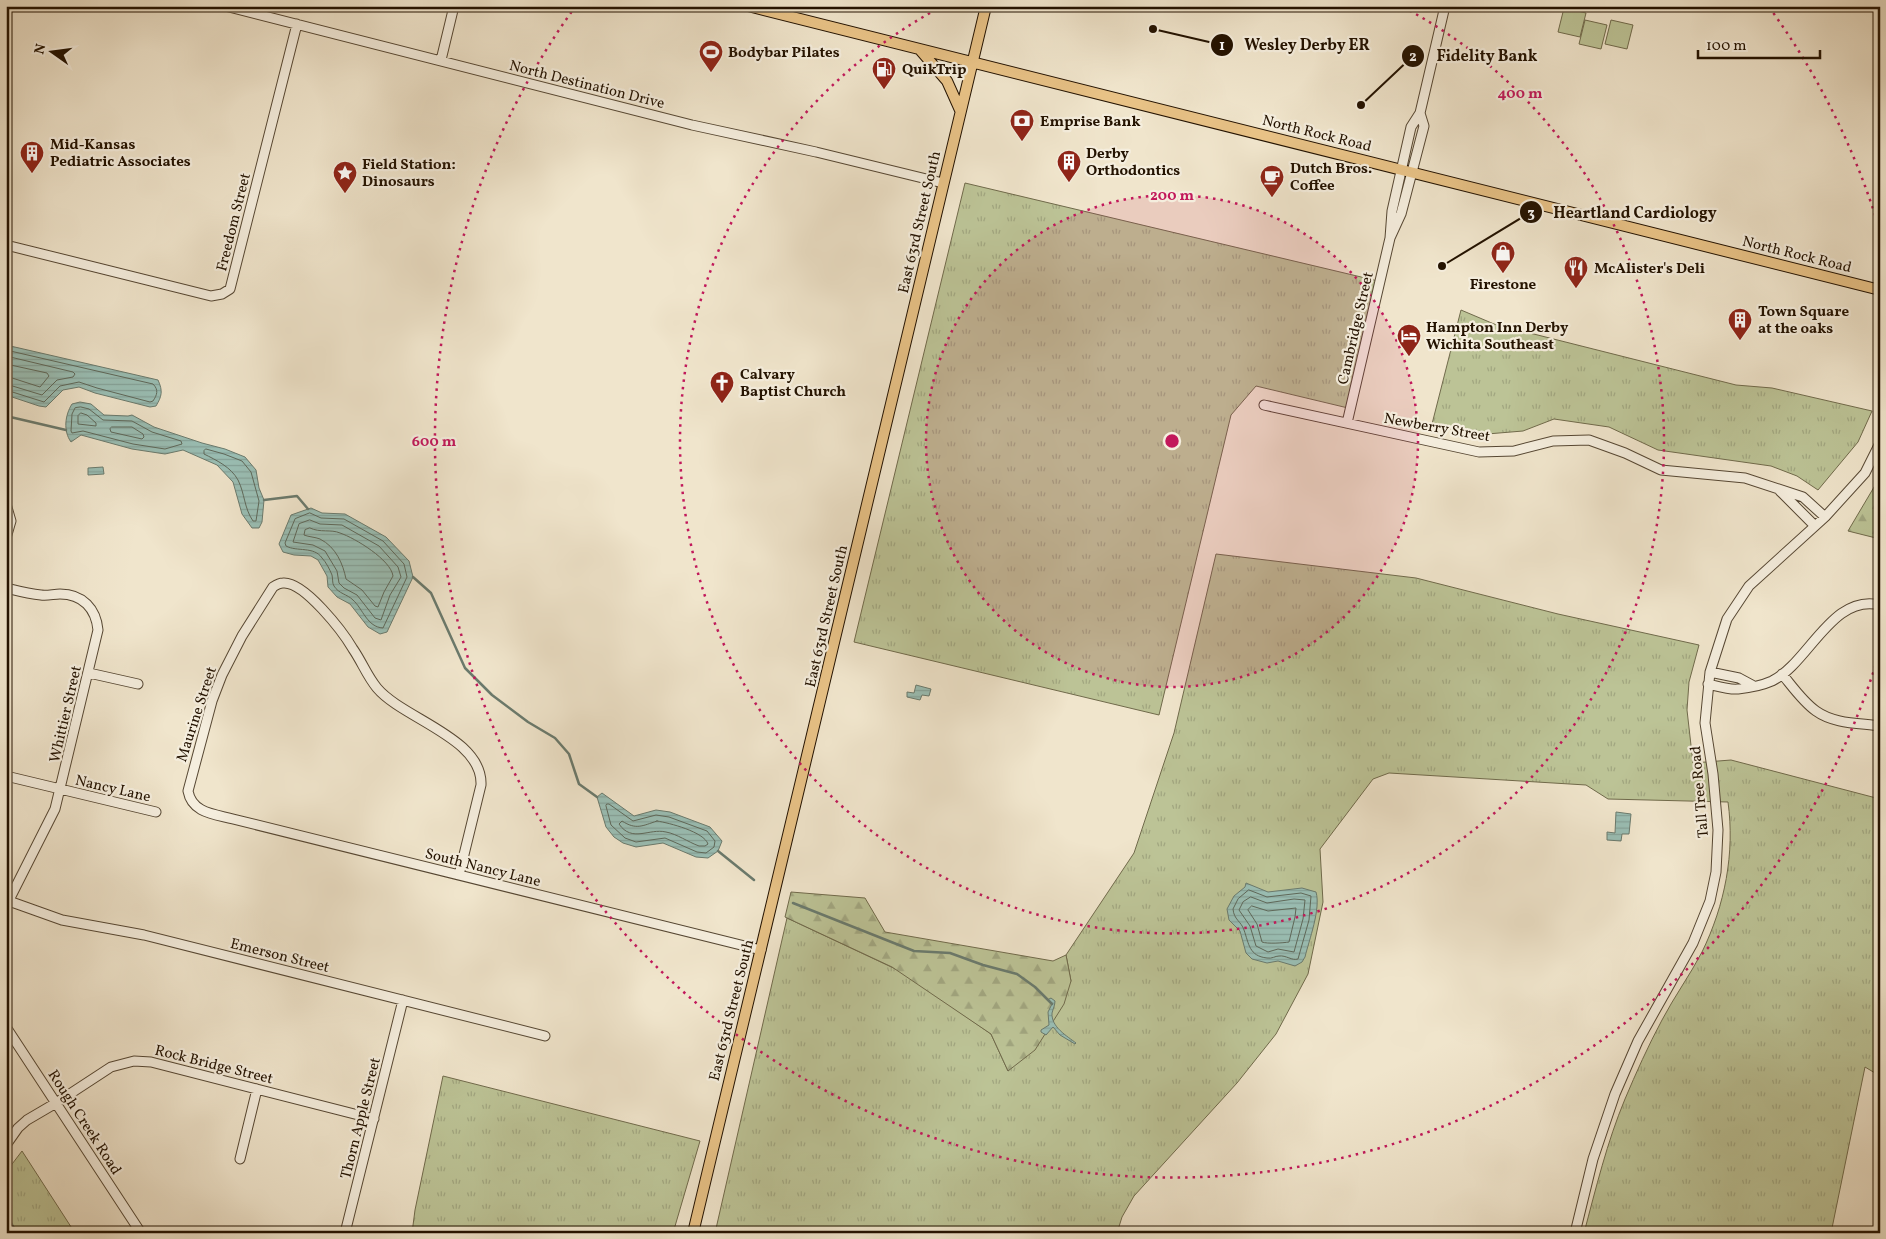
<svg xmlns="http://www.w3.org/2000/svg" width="1886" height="1239" viewBox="0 0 1886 1239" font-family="Vollkorn,serif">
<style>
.grass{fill:url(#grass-tufts);stroke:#706a4b}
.forest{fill:url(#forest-firs);stroke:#706a4b}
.pitch{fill:#bcc396;stroke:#706a4b}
.water{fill:url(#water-rules);stroke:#6a7a6d}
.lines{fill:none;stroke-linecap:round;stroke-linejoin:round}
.shore{stroke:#5e685a;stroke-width:1}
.stream{stroke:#6a7a6d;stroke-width:2.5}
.minor-casing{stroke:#564733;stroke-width:11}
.major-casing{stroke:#231200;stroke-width:12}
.minor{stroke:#f5eede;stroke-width:9}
.major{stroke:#e8c286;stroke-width:10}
.ring{fill:none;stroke:#c2185b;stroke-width:2.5;stroke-dasharray:2.5 5}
.labels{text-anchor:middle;stroke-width:4.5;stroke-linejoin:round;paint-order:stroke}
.poi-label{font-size:15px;font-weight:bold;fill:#231200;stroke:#f5eede;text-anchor:start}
.street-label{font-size:15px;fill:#231200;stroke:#f5eede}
.centre{fill:#c2185b;stroke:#f5eede;stroke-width:2.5}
.ring-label{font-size:15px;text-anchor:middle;font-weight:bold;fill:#c2185b;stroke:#f5eede;stroke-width:4.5;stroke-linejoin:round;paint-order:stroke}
.leader{fill:none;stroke:#231200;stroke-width:2}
.callout-dot{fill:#231200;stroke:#f5eede;stroke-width:2}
.mark-label{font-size:15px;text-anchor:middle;font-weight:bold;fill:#fff}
.callout-label{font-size:16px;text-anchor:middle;font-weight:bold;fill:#231200;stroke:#f5eede;stroke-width:4.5;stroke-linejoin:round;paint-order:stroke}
</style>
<defs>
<pattern id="grass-tufts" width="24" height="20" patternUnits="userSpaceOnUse" patternTransform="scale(1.25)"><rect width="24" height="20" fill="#bcc396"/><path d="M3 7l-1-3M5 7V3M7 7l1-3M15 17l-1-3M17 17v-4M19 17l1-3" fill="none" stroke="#a1a680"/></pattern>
<pattern id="forest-firs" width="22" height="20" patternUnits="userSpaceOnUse" patternTransform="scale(1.25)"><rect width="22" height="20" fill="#bcc396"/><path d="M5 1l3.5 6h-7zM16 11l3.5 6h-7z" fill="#a1a680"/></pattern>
<pattern id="water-rules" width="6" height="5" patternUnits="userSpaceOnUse" patternTransform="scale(1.25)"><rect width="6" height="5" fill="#9abfb5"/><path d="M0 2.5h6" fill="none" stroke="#84a39a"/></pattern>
</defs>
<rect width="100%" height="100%" fill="#f0e5cc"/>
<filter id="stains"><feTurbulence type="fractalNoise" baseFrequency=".004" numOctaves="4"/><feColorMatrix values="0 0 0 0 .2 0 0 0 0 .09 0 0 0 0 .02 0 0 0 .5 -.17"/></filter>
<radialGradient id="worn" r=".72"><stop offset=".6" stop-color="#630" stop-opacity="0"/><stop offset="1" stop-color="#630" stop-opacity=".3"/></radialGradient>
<!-- grass -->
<path class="grass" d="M 965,183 L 1378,281 L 1348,408 L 1256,386 L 1231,415 L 1159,715 L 854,642 Z
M 1461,310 L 1494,324 L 1736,385 L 1772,388 L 1872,411 L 1858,442 L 1818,490 L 1797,476 L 1771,466 L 1658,450 L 1609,427 L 1554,419 L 1523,431 L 1475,435 L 1432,424 Z
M 1216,554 L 1416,578 L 1558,614 L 1699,645 L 1689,682 L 1687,710 L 1693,763 L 1731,760 L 1880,799 L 1880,1076 L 1865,1067 L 1831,1233 L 1584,1233 C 1596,1188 1607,1142 1625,1099 C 1636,1073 1648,1046 1662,1020 C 1674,997 1690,975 1702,952 C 1725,905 1735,853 1728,802 L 1608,799 L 1586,785 L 1389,773 L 1373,779 L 1320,849 L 1323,902 L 1308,974 L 1276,1034 L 1237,1083 L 1134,1196 L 1122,1217 L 1117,1233 L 715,1233 L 787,918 L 902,972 L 991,1034 L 1008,1071 L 1071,981 L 1066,955 L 1134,853 L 1174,733 Z
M 443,1076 L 700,1141 L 673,1233 L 412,1233 L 415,1210 Z
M 22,1151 L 75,1233 L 6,1233 L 6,1226 L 11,1222 L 6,1214 L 6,1172 Z"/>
<!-- forest -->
<path class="forest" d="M 1880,477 L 1880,539 L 1848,531 Z
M 791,892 L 865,898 L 885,932 L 1053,961 L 1066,955 L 1071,981 L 1064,1004 L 1035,1050 L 1008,1071 L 991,1034 L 892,967 L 785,917 Z"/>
<!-- pitch -->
<path class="pitch" d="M 1564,8 L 1586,13 L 1580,37 L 1558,32 Z
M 1585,20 L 1607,25 L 1601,49 L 1579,44 Z
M 1611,20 L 1633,25 L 1627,49 L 1605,44 Z"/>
<!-- water -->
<path class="water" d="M 6,345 L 158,380 C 163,391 162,396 156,406 L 150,407 L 95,393 L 79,387 L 63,390 L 46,407 L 39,406 L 6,395 Z
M 80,402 L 91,404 L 104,415 L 128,416 L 132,415 L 154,427 L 202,443 L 225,449 L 245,457 L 256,470 L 259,488 L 264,500 L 262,522 L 259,528 L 252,528 L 242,514 L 233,482 L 217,465 L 183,450 L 165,454 L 132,449 L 81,435 L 71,442 C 63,431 65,415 72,404 Z
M 103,467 L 104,474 L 88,475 L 88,468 Z
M 311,508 L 322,513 L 345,514 L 386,537 L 409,561 L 413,577 L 387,632 L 380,634 L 368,627 L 350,604 L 337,597 L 328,587 L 327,576 L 318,560 L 311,556 L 294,555 L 283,552 L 279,544 L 291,515 Z
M 916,685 L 931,689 L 929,696 L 922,695 L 920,700 L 907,697 L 907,692 L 914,693 Z
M 602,793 L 634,816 L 656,810 L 670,812 L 710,827 L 722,841 L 718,851 L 708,858 L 696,857 L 663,843 L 636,847 L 623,843 L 614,837 L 606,827 L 597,797 Z
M 1616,812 L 1631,814 L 1629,834 L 1622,834 L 1621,841 L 1607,840 L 1607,832 L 1615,833 Z
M 1246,883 L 1268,892 L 1302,888 L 1316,892 C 1321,909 1309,940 1305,957 L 1302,962 L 1295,966 L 1278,961 L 1267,963 L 1252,959 L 1246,953 L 1240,931 L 1229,920 L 1227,909 L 1234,896 L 1245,887 Z
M 1051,998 L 1055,1001 C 1055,1005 1053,1009 1052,1013 C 1051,1027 1067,1036 1076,1043 L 1075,1044 L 1060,1035 L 1053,1027 L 1046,1035 L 1041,1032 L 1041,1030 L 1049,1025 L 1048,1012 L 1052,1004 L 1047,1000 Z"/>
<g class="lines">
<!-- shore -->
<path class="shore" d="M 6,350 L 153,384 C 159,390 157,395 153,401 L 150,402 L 97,388 L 79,382 L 60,386 L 44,402 L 6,390
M 6,356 L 73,372 L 75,374 L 73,377 L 57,380 L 42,395 L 6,384
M 6,364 L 47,373 L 49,376 L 40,387 L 6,376
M 81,407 L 89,409 L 103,420 L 132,421 L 152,432 L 181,441 L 182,444 L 165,449 L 133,444 L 83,431 L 72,433 L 71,431 L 72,414 L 75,408 Z
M 81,413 L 87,415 L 96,423 L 96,426 L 78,424 L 78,416 Z
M 112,427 L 132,427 L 143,434 L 144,437 L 142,439 L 111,432 L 110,429 Z
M 206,449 L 224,454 L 242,461 L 251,472 L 259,501 L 256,521 L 253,521 C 244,508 245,494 238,480 C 231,467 216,460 204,454 L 204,451 Z
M 310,513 L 321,518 L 344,519 L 383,541 L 404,564 L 407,577 L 383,628 C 367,627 363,609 353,600 C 347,594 339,594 334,586 C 332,583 333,579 332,575 C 330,570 326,562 322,558 C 314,546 297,552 286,546 L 285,543 L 295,519 Z
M 310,520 L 320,524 L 342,525 L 379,546 L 398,567 L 401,577 L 390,595 L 381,620 L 375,618 L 357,595 L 344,588 L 339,583 L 337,571 L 325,551 L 313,545 L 293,542 L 299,524 Z
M 310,528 C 320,533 331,529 340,533 C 355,538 391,560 393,576 L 384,592 L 378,607 L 375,606 L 362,590 L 346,579 C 343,564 336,547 320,539 C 315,537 309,537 304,535 L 305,530 Z
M 607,804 L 609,804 L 633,821 L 656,815 L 669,817 L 707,831 L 715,841 L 714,847 L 706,853 L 697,852 L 665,838 L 636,842 L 625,838 L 611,825 L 606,806 Z
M 657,821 C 670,823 704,832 708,844 L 705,846 L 699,846 C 688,842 677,834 666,832 C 649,828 632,843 619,824 L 622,821 C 636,830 642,826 657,821 Z
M 1249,890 L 1267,897 L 1301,893 L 1311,896 L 1309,920 L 1298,959 C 1292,961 1286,955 1279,956 C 1275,956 1272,959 1267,958 C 1249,956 1249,944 1244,930 C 1241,921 1234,920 1233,909 L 1238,899 Z
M 1251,897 L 1267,903 L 1294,899 L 1305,900 L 1303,919 L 1294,952 L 1278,949 L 1268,952 L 1256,946 L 1250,926 L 1239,910 L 1243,902 Z
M 1252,906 L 1268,911 L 1296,908 L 1295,917 L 1289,942 C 1283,943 1267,944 1262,942 L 1257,924 L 1248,910 Z"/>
<!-- stream -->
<path class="stream" d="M 6,416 L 66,430
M 264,500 L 297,496 L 308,509
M 413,577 L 431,593 L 465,668 L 492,695 L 528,722 L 555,738 L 569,754 L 579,784 L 597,797
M 718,851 L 754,880
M 793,903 L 914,951 L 950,953 L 983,965 L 1017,974 L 1035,987 L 1052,1004
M 6,1215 L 17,1233"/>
<defs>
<path id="minor" d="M 225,6 L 692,125 L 816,152 L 943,183
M 441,60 L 454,6
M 1420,113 L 1445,6
M 6,245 L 211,296 L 222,294 L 230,289 L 297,24
M 1264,405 L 1479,452 L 1514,451 L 1553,441 L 1589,440 L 1625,453 L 1661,470 L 1745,478 L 1803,497 L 1825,517
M 1347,423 L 1390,238 L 1392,211 L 1411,127 L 1420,113 L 1424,126 L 1401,214 L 1390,238
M 1780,491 L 1815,526
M 6,504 L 11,521 L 6,538
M 6,588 C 18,591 29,594 41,595 C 47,596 54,594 60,594 C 83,594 96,609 98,630 L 55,809 L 6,906
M 1710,672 L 1739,678 L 1752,685
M 89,673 L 138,684
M 1782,674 C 1792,686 1803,702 1816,711 C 1834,724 1859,723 1880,726
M 1708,684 C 1717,686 1729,690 1738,689 C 1748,688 1763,685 1772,681 C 1809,663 1832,593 1880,605
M 6,776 L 156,812
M 459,875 L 481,785 C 483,738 403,719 377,688 C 367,676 362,662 353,649 C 343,632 304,581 283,583 C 279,583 276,585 273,587 L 242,636 L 222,675 L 212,701 L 188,791 C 192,813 214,814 233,819 L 761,950
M 6,900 L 62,920 L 144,935 L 545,1036
M 6,1027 L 141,1233
M 6,1145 L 18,1128 L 27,1120 L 56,1103 L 111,1067 L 134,1061 L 151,1062 L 374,1119
M 240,1159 L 257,1089
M 345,1233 L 403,1000
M 1575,1233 L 1593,1159 L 1615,1094 L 1638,1041 L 1693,943 L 1710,901 L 1716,872 L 1718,830 L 1713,774 L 1705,723 L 1710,672 L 1727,619 L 1749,586 L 1825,517 L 1865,473 L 1880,443"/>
<path id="major" d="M 748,6 L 1880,290
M 921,51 L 947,81 L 960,110
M 693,1233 L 986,6"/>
</defs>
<!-- minor casing -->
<use href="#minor" class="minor-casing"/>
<!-- major casing -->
<use href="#major" class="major-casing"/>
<!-- minor -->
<use href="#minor" class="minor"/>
<!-- major -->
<use href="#major" class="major"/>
</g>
<!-- distance rings -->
<circle cx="1172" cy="441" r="246" fill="#c2185b" fill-opacity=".12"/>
<g class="ring">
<circle cx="1172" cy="441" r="246"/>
<path d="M1403 7A492 492 0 1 1 941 7"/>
<path d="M1880 651A738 738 0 1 1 575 7M1769 7A738 738 0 0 1 1880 231"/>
</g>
<!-- icons -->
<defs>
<symbol id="stadium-pin" viewBox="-11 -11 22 30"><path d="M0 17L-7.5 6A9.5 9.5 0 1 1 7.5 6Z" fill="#8f2418" stroke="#f5eede"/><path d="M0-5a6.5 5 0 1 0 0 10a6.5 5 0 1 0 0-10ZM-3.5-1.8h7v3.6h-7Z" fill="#fff"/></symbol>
<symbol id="fuel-pin" viewBox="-11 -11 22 30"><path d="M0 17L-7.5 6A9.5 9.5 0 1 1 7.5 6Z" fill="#8f2418" stroke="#f5eede"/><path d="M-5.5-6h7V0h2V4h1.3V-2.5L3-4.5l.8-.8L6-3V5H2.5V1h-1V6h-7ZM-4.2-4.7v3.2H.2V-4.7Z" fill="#fff"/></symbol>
<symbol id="bank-pin" viewBox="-11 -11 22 30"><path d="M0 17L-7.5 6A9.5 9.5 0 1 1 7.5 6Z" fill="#8f2418" stroke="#f5eede"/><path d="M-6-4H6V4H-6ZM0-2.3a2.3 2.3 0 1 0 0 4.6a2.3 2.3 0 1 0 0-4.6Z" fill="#fff"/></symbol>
<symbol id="building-pin" viewBox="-11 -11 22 30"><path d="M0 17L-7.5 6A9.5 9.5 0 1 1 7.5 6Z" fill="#8f2418" stroke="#f5eede"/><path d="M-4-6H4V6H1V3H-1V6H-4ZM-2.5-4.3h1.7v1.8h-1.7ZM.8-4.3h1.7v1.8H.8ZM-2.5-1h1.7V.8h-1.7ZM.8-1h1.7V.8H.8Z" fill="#fff"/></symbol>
<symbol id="sight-pin" viewBox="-11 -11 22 30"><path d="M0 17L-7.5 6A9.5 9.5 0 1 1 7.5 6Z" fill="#8f2418" stroke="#f5eede"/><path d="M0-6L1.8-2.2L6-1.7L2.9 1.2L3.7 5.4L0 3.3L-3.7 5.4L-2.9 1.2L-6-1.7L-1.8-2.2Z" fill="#fff"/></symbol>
<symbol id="cafe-pin" viewBox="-11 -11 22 30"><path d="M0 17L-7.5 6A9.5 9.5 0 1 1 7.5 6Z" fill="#8f2418" stroke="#f5eede"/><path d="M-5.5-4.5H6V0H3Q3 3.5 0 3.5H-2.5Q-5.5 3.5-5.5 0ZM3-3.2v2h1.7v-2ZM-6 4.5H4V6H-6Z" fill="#fff"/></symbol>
<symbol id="shop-pin" viewBox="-11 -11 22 30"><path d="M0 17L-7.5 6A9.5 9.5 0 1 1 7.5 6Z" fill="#8f2418" stroke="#f5eede"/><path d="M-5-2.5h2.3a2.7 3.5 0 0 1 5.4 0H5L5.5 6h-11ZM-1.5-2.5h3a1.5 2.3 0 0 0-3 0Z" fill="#fff"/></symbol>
<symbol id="restaurant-pin" viewBox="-11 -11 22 30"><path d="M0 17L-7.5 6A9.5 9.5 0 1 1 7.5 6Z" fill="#8f2418" stroke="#f5eede"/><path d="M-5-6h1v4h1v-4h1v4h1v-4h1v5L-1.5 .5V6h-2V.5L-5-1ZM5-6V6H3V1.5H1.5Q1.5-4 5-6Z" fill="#fff"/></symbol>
<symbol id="hotel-pin" viewBox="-11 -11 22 30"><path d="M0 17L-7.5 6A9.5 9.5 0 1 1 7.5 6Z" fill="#8f2418" stroke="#f5eede"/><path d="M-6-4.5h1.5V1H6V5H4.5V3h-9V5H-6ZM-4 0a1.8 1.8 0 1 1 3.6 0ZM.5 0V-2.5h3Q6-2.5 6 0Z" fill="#fff"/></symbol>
<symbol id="church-pin" viewBox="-11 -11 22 30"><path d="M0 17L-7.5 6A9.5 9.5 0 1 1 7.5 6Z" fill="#8f2418" stroke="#f5eede"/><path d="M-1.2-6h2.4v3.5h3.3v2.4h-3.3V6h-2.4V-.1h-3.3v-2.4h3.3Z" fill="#fff"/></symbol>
</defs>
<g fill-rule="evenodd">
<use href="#stadium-pin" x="697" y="38" width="28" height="38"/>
<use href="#fuel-pin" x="870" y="55" width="28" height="38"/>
<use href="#bank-pin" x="1008" y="107" width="28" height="38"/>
<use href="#building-pin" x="18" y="139" width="28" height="38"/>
<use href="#building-pin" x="1055" y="148" width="28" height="38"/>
<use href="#sight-pin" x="331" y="159" width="28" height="38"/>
<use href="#cafe-pin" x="1258" y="163" width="28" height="38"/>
<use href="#shop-pin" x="1489" y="239" width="28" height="38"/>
<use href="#restaurant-pin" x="1562" y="254" width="28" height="38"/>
<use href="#building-pin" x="1726" y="306" width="28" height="38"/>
<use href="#hotel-pin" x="1395" y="322" width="28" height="38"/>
<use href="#church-pin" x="708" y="369" width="28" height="38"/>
</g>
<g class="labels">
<!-- poi labels -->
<g class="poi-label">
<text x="728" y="57">Bodybar Pilates</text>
<text x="902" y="74">QuikTrip</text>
<text x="1040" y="126">Emprise Bank</text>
<text x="50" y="149">Mid-Kansas<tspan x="50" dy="17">Pediatric Associates</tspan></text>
<text x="1086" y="158">Derby<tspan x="1086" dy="17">Orthodontics</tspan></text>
<text x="362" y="169">Field Station:<tspan x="362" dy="17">Dinosaurs</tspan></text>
<text x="1290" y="173">Dutch Bros.<tspan x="1290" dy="17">Coffee</tspan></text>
<text x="1594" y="273">McAlister's Deli</text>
<text x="1503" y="289" text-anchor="middle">Firestone</text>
<text x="1758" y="316">Town Square<tspan x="1758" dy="17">at the oaks</tspan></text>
<text x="1426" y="332">Hampton Inn Derby<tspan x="1426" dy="17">Wichita Southeast</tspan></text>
<text x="740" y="379">Calvary<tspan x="740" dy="17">Baptist Church</tspan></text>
</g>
<!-- street labels -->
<g class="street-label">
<text transform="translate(587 84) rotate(14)" y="5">North Destination Drive</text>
<text transform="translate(1317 133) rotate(14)" y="5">North Rock Road</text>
<text transform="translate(233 222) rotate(-76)" y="5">Freedom Street</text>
<text transform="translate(919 222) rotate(-77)" y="5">East 63rd Street South</text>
<text transform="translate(1797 254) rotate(14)" y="5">North Rock Road</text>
<text transform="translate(1355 328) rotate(-77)" y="5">Cambridge Street</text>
<text transform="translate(1437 427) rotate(10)" y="5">Newberry Street</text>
<text transform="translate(826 616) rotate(-77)" y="5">East 63rd Street South</text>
<text transform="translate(65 714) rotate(-77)" y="5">Whittier Street</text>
<text transform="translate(196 714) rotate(-72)" y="5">Maurine Street</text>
<text transform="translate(113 788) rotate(13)" y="5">Nancy Lane</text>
<text transform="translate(1699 792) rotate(-95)" y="5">Tall Tree Road</text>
<text transform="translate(483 867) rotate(14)" y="5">South Nancy Lane</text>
<text transform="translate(280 955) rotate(14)" y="5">Emerson Street</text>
<text transform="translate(731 1010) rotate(-76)" y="5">East 63rd Street South</text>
<text transform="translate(214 1064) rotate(14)" y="5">Rock Bridge Street</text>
<text transform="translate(360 1118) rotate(-76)" y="5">Thorn Apple Street</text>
<text transform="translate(85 1122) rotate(57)" y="5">Rough Creek Road</text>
</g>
</g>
<circle cx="1172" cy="441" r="8" class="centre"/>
<g class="ring-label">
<text x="1520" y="98">400 m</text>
<text x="1172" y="200">200 m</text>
<text x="434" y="446">600 m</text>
</g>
<!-- callouts -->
<path class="leader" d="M1153 29L1222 45M1361 105L1413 56M1442 266L1531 212"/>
<g class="callout-dot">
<circle cx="1153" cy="29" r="5"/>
<circle cx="1361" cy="105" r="5"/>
<circle cx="1442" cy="266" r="5"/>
<circle cx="1222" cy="45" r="12"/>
<circle cx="1413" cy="56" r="12"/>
<circle cx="1531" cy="212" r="12"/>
</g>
<g class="mark-label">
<text x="1222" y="50">1</text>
<text x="1413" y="61">2</text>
<text x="1531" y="217">3</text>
</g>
<g class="callout-label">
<text x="1307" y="50">Wesley Derby ER</text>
<text x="1487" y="61">Fidelity Bank</text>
<text x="1635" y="218">Heartland Cardiology</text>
</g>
<!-- margin -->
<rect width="1886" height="1239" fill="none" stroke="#f0e5cc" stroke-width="25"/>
<rect x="8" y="8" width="1871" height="1224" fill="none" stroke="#231200" stroke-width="2.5"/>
<rect x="12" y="12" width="1861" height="1214" fill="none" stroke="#231200"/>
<!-- north arrow -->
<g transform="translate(52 52) rotate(284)" stroke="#f5eede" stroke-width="4" paint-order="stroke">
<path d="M0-4L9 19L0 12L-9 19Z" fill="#231200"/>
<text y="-8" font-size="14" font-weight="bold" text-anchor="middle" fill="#231200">N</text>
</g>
<!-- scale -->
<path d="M1698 50v8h122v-8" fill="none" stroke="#231200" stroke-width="2.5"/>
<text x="1706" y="50" font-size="15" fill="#231200" stroke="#f5eede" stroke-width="4" paint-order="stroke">100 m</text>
<rect width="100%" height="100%" filter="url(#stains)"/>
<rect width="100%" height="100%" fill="url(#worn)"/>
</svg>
